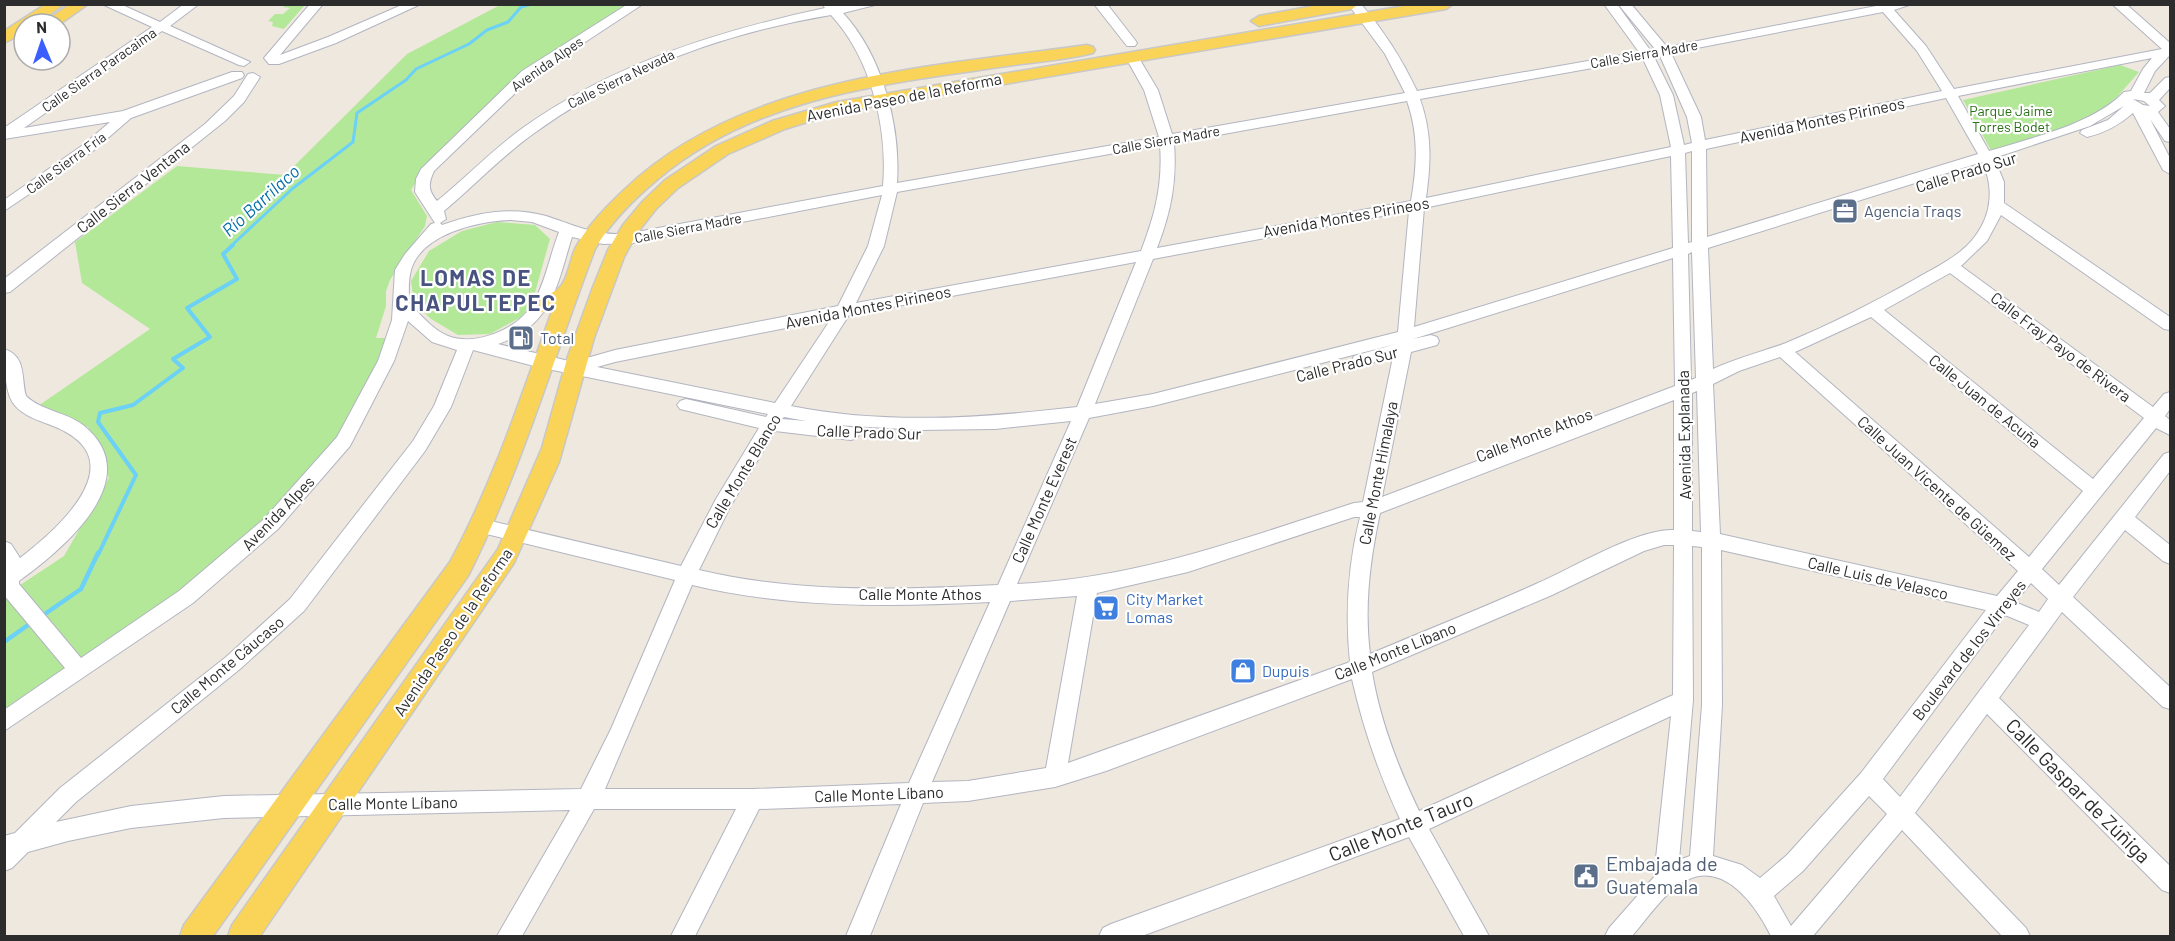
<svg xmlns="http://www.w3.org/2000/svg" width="2175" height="941" viewBox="0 0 2175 941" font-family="Barlow,sans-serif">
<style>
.green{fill:#b3e898}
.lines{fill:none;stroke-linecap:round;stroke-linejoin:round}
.stream-far2{stroke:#6cd1f6;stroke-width:3}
.stream-far1{stroke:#6cd1f6;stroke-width:4}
.stream{stroke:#6cd1f6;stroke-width:4.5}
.minor-casing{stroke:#b2b5c1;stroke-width:2}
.major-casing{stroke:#c8c8c8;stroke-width:3}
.minor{fill:#fff;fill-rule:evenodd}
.major{fill:#fad458;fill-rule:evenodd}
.labels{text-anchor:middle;stroke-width:4.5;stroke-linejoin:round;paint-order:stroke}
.far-street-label{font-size:14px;fill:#2c2c2c;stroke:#fff}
.far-park-label{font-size:14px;fill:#297016;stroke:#fff}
.street-label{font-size:16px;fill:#2c2c2c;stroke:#fff}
.service-label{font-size:16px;fill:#4e5e75;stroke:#fff;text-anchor:start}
.shop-label{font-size:16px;fill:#366cbe;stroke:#fff;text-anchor:start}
.water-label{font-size:18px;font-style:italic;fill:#0570a8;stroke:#fff}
.near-street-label{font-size:20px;fill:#2c2c2c;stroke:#fff}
.near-service-label{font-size:20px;fill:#4e5e75;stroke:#fff;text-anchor:start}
.district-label{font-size:22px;font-weight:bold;letter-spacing:1.5px;fill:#495381;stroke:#fff}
</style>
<rect width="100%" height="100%" fill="#efe8de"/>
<!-- green -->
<path class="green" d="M 285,5 L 304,6 L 284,29 L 272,26 L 273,22 L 268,21 L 275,14 L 283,14 L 290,8 L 283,7 Z
M 500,5 L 633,5 L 570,42 L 423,170 L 411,190 L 427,216 L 425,226 L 390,280 L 386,291 L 386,306 L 376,338 L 391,338 L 335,444 L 268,522 L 182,596 L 5,714 L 5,595 L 64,556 L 109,478 L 88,427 L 38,406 L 150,329 L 82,283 L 75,242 L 177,166 L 285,175 L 407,54 Z
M 2120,65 L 2139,72 L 2117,97 L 2085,123 L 1993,154 L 1963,100 Z
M 497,222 L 535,225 L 550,239 L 534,296 L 523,316 L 490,334 L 458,335 L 431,319 L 414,303 L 411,281 L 429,251 L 462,231 Z"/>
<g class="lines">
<!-- stream-far2 -->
<path class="stream-far2" d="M 231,246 L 292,189 L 353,142 L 357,113 L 406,80 L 416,69 L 469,44 L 487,30 L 508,22 L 521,7 L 532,4"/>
<!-- stream-far1 -->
<path class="stream-far1" d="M 98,555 L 136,475 L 98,422 L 100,413 L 133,405 L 183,368 L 173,359 L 210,337 L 187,308 L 237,279 L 223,254 L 233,245"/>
<!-- stream -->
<path class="stream" d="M 42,616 L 81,589 L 98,553
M 4,642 L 31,623"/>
<defs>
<path id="minor" d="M 102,4 L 120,4 L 160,22 L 184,4 L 199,4 L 170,26 L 250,62 L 244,66 L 239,65 L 162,31 L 24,128 L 123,111 L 232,72 L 242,72 L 244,75 L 242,78 L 131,118 L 93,151 L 4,211 L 4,200 L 83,145 L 110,122 L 4,139 L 4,128 L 152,27 Z
M 310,4 L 323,4 L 280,55 L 328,37 L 404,4 L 421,4 L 336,43 L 279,64 L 269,64 L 264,58 Z
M 628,4 L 643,4 L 532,77 L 434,171 C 428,184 428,190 437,201 C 467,177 493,149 524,127 C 615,63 718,31 825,8 L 822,4 L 837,6 L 879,4 L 843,13 C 882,55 901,126 897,183 L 1159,137 L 1144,90 L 1126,58 L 1132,54 L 1137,55 L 1158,90 L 1172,134 L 1405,93 L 1385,54 L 1348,4 L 1361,4 C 1384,31 1402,59 1417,91 L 1639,52 L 1604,4 L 1617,4 L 1650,50 L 1655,49 L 1618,4 L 1631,4 L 1667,47 L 1876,6 L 1875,4 L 1912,4 L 1894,10 L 1926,46 L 1954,89 L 2162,49 L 2112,4 L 2126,4 L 2170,43 L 2170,55 L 2155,71 L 2144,93 L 2150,93 L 2165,78 L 2170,77 L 2170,88 L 2159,100 L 2165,106 L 2158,112 L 2170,129 L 2170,142 L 2165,141 L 2150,119 L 2170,158 L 2170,174 L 2163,170 L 2133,113 C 2119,125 2105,133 2087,137 L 2080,133 L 2082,130 L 2108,120 L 2124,106 L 2090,126 L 1994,158 L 2004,182 L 2004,203 L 2170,317 L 2170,330 L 2164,329 L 2001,215 L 1987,241 L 1961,266 L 2153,407 L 2164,394 L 2170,392 L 2170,409 L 2165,416 L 2170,420 L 2170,435 L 2156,428 L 2042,569 L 2059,585 L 2164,454 L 2170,452 L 2170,471 L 2135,517 L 2170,545 L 2170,564 L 2163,561 L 2125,530 L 2073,597 L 2170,687 L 2170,709 L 2163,707 L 2062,612 L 1999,698 L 2170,866 L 2170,893 L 2162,890 L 1987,714 L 1915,813 L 2026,928 L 2030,936 L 2002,936 L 1902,830 L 1813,936 L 1771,936 C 1757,908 1726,861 1687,880 C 1665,891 1648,918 1632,936 L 1605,936 L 1609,928 L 1654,877 L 1671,716 L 1429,829 L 1489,936 L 1464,936 L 1409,837 L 1142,936 L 1099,936 L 1103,928 L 1111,924 L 1400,819 C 1379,774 1363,728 1352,679 L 1106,771 L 1055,787 L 968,801 L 923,803 L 870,936 L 846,936 L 901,804 L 759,809 L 695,936 L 671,936 L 736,809 L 594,809 L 522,936 L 497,936 L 570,810 L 224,818 L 131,828 L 68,841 L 28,852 L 12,868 L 4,871 L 4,836 L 15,833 L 60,788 L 226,657 L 290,599 L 413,441 L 434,406 L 457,350 L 432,342 L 408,321 L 394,361 L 350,446 L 278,529 L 193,603 L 4,731 L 4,710 L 65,668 L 4,595 L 4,541 L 11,544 L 20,558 C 54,532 131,466 64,431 C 48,422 24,419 13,403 C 5,391 4,363 4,349 C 27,356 21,379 26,396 C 42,411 66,412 83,425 C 149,478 63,549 19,581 L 19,584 L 81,658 L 179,591 L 264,519 L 337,437 L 378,361 L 392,320 L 395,270 L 405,254 L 431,224 L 435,223 L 415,192 L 416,179 L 421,169 L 522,71 ZM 1883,12 L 1917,51 L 1942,91 L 1705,140 L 1701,117 L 1671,53 ZM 831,15 C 871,58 888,128 883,186 L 626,234 C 595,236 574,225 546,216 C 511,206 476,213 442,225 L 440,223 L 446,219 L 444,211 C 474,186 501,157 533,134 C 621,70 725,33 831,15 ZM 1660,56 L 1687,117 L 1692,143 L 1684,145 L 1673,95 L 1654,57 ZM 2152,58 L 2143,69 L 2131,91 L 2124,92 C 2093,124 2032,138 1989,151 L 1958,96 ZM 1643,59 L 1660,95 L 1671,147 L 1426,198 C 1431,163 1432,133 1420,99 ZM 1946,98 L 1978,154 L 1707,237 L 1706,149 ZM 2133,99 L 2144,101 L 2150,106 L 2143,105 ZM 1407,101 C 1419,135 1417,166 1411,201 L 1157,248 C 1171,212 1177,181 1174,143 ZM 1160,145 C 1163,184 1155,215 1141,251 L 856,303 L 884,246 L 897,192 ZM 1692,151 L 1692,242 L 1688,243 L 1685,153 ZM 1671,156 L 1673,248 L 1414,327 L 1424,208 ZM 1982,162 C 1994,186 1992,213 1976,235 C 1962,255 1938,266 1917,278 C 1875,302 1831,324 1786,343 C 1762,352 1736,358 1713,369 L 1708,248 ZM 882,195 L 868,246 L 838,306 L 615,350 L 573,362 L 498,344 C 552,326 557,285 572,237 L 603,244 L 633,243 ZM 1409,211 L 1398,332 L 1153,394 L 1095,404 L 1153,259 ZM 511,220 L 532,222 L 559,232 C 550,255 546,280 534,302 C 520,328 477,347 448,336 C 433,330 421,315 409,303 C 409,293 408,280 411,270 C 421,234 478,221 511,220 ZM 1692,252 L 1696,378 L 1691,380 L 1688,254 ZM 1673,258 L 1675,386 L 1382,497 L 1411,352 L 1437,345 L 1439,341 L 1437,337 L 1431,335 L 1413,339 ZM 1136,262 L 1077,407 C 983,418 885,425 791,406 L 849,315 ZM 1950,273 L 2144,418 L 2093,479 L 1884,310 ZM 1871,317 L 2083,491 L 2029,557 L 1795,352 ZM 831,319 L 775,403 L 597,367 L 615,362 ZM 1396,344 L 1354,356 L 1352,360 L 1354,364 L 1360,366 L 1393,357 L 1363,502 L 1354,503 C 1243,539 1135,579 1017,584 L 1089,418 L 1153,406 ZM 473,350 L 538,367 L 768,414 L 766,417 L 686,399 L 680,401 L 677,405 L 680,409 L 759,428 L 716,499 L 681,566 L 482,519 L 475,521 L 473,526 L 475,531 L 482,533 L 675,580 L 611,729 L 581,789 L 224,796 L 131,806 L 56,822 L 76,802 L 240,669 L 304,611 L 425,451 L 451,407 ZM 1780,357 L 2018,571 L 1997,596 L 1720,534 L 1713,384 L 1739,371 ZM 1697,391 L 1701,532 L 1692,531 L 1692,393 ZM 1674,400 L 1674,530 C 1638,528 1573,568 1538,583 C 1483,608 1426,630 1370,654 C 1364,606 1370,560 1380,513 ZM 784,417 L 806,421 L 782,419 ZM 1071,421 L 998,585 C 900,590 795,593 699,570 L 730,507 L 775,431 L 851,440 L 857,438 L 860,433 L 857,428 L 836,425 L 919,430 L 995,429 ZM 1354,517 L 1360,517 C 1348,565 1345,613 1350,662 L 1068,763 L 1097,593 L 1188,572 ZM 1664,545 L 1674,545 L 1673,695 L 1419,811 C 1398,767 1380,721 1372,672 L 1552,595 L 1644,551 ZM 1692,546 L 1702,547 L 1702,705 L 1690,856 L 1679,860 L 1693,700 ZM 1721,550 L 1986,610 L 1861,773 L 1787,855 L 1760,878 L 1742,865 L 1713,856 L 1722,705 ZM 2031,583 L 2048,599 L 2039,612 L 2015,602 ZM 692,585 C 788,608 892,607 990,602 L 909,783 L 753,789 L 605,789 ZM 1077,596 L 1046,768 L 968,781 L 932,782 L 1010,601 ZM 2005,615 L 2029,625 L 1900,797 L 1883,779 ZM 1869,796 L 1887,814 L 1791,926 L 1774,896 L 1803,871 Z
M 1094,4 L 1107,4 L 1135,40 L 1137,43 L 1135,46 L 1127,46 Z
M 253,73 L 260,77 L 244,102 L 225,121 L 10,292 L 4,293 L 4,279 L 205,124 L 234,96 L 248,74 Z"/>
<path id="major" d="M 46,4 L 64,4 L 37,24 L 24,24 L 24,33 L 4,43 L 4,31 Z
M 70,4 L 88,4 L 60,24 L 42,24 Z
M 1324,4 L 1359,4 L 1352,9 L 1259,26 L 1251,21 L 1259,16 Z
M 1416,4 L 1453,4 L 1446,9 L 839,112 L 785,129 L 728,154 L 678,188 L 656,209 L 637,233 L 624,257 L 594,338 L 559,462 L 514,563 L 260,936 L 228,936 L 232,925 L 498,549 L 542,448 L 567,359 L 593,287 L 608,250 L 623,225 L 643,201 L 665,180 L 716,146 L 772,121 L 837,102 Z
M 1087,45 L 1093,47 L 1095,50 L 1093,53 C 1065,60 1035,62 1007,66 C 885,84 757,96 658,179 C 634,199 611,221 595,249 C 553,359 521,471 468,576 L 213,936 L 180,936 L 184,925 L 450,562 C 494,481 522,394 553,308 L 540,313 L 533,311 L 530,306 C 537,295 552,296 560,287 C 568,279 570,260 575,249 C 586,227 606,207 624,190 C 742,76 932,67 1087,45 Z"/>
</defs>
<!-- minor casing -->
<use href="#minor" class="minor-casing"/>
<!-- major casing -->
<use href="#major" class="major-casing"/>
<!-- minor -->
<use href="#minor" class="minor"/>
<!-- major -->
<use href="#major" class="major"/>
</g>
<!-- icons -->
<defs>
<symbol id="office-square" viewBox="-11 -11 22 22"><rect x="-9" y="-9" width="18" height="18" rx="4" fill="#5c6f8a" stroke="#fff"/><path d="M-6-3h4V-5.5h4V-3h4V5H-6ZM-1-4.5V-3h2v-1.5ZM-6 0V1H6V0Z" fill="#fff"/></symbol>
<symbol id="fuel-square" viewBox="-11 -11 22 22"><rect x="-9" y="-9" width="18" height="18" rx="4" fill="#5c6f8a" stroke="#fff"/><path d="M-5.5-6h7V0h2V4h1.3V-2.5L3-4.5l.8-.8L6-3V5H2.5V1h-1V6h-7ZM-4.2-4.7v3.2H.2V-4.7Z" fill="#fff"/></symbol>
<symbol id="supermarket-square" viewBox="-11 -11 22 22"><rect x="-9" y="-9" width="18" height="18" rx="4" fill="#3f7fe0" stroke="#fff"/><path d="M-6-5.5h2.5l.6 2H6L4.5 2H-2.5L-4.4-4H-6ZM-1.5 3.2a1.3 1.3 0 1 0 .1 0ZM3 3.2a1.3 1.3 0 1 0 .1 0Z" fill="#fff"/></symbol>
<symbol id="shop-square" viewBox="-11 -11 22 22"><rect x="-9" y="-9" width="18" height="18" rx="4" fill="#3f7fe0" stroke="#fff"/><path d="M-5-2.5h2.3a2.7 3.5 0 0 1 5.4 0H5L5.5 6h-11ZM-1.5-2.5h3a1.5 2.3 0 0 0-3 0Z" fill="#fff"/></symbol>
<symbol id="civic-square" viewBox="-11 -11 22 22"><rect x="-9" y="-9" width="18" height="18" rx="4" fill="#5c6f8a" stroke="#fff"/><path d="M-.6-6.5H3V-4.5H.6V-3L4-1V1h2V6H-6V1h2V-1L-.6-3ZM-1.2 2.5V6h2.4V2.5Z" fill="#fff"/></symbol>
</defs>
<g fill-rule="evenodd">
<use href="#office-square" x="1830" y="196" width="30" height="30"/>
<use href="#fuel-square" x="506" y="323" width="30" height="30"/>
<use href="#supermarket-square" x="1091" y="593" width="30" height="30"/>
<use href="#shop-square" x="1228" y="656" width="30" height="30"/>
<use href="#civic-square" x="1571" y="861" width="30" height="30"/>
</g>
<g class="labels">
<!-- far-street labels -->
<g class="far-street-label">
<text transform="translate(1644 54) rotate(-10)" y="5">Calle Sierra Madre</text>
<text transform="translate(547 64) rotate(-35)" y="5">Avenida Alpes</text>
<text transform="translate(99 70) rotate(-35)" y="5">Calle Sierra Paracaima</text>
<text transform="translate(621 79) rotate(-26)" y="5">Calle Sierra Nevada</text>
<text transform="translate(1166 140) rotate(-10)" y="5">Calle Sierra Madre</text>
<text transform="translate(66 163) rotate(-36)" y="5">Calle Sierra Fría</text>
<text transform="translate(688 228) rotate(-11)" y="5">Calle Sierra Madre</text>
</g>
<!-- far-park labels -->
<g class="far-park-label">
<text x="2011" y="116">Parque Jaime<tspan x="2011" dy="16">Torres Bodet</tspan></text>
</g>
<!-- street labels -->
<g class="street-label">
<text transform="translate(904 97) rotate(-11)" y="6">Avenida Paseo de la Reforma</text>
<text transform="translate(1822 120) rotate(-12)" y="6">Avenida Montes Pirineos</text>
<text transform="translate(1966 172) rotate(-17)" y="6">Calle Prado Sur</text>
<text transform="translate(133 187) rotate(-38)" y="6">Calle Sierra Ventana</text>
<text transform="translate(1346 217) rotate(-10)" y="6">Avenida Montes Pirineos</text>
<text transform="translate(868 307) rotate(-11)" y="6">Avenida Montes Pirineos</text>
<text transform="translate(2061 347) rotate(37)" y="6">Calle Fray Payo de Rivera</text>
<text transform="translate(1347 364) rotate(-14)" y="6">Calle Prado Sur</text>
<text transform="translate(1985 401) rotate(39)" y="6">Calle Juan de Acuña</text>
<text transform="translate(869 432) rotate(2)" y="6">Calle Prado Sur</text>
<text transform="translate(1534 435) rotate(-21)" y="6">Calle Monte Athos</text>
<text transform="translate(1684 435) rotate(-91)" y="6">Avenida Explanada</text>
<text transform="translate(743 471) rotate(-59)" y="6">Calle Monte Blanco</text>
<text transform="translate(1378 473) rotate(-79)" y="6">Calle Monte Himalaya</text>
<text transform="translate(1937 488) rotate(42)" y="6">Calle Juan Vicente de Güemez</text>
<text transform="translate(1044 500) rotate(-66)" y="6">Calle Monte Everest</text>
<text transform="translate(278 513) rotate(-46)" y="6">Avenida Alpes</text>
<text transform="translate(1878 578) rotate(13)" y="6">Calle Luis de Velasco</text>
<text x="920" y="600">Calle Monte Athos</text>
<text transform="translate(453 632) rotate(-56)" y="6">Avenida Paseo de la Reforma</text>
<text transform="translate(1969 650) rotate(-52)" y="6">Boulevard de los Virreyes</text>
<text transform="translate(1395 651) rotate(-22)" y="6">Calle Monte Líbano</text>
<text transform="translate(227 665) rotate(-40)" y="6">Calle Monte Cáucaso</text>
<text transform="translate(879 794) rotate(-2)" y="6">Calle Monte Líbano</text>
<text transform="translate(393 803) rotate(-1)" y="6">Calle Monte Líbano</text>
</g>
<!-- service labels -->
<g class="service-label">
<text x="1864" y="217">Agencia Traqs</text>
<text x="540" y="344">Total</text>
</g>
<!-- shop labels -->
<g class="shop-label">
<text x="1126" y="605">City Market<tspan x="1126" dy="18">Lomas</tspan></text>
<text x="1262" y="677">Dupuis</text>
</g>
<!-- water labels -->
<g class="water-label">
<text transform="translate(261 201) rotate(-42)" y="6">Río Barrilaco</text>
</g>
<!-- near-street labels -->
<g class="near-street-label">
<text transform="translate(2078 791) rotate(45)" y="7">Calle Gaspar de Zúñiga</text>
<text transform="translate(1401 827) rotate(-22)" y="7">Calle Monte Tauro</text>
</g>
<!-- near-service labels -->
<g class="near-service-label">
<text x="1606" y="871">Embajada de<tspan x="1606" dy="23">Guatemala</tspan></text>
</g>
<!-- district labels -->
<g class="district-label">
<text x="476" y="286">LOMAS DE<tspan x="476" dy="25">CHAPULTEPEC</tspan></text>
</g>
</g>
<!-- border -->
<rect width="2175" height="941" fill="none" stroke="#2c2c2c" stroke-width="12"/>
<!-- north arrow -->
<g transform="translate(42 42) rotate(358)"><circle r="28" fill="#ffffff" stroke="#ababab" stroke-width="1.5"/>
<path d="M0-4.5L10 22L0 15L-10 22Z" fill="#3b5fff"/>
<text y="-9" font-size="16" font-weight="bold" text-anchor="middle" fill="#2c2c2c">N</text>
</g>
</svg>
